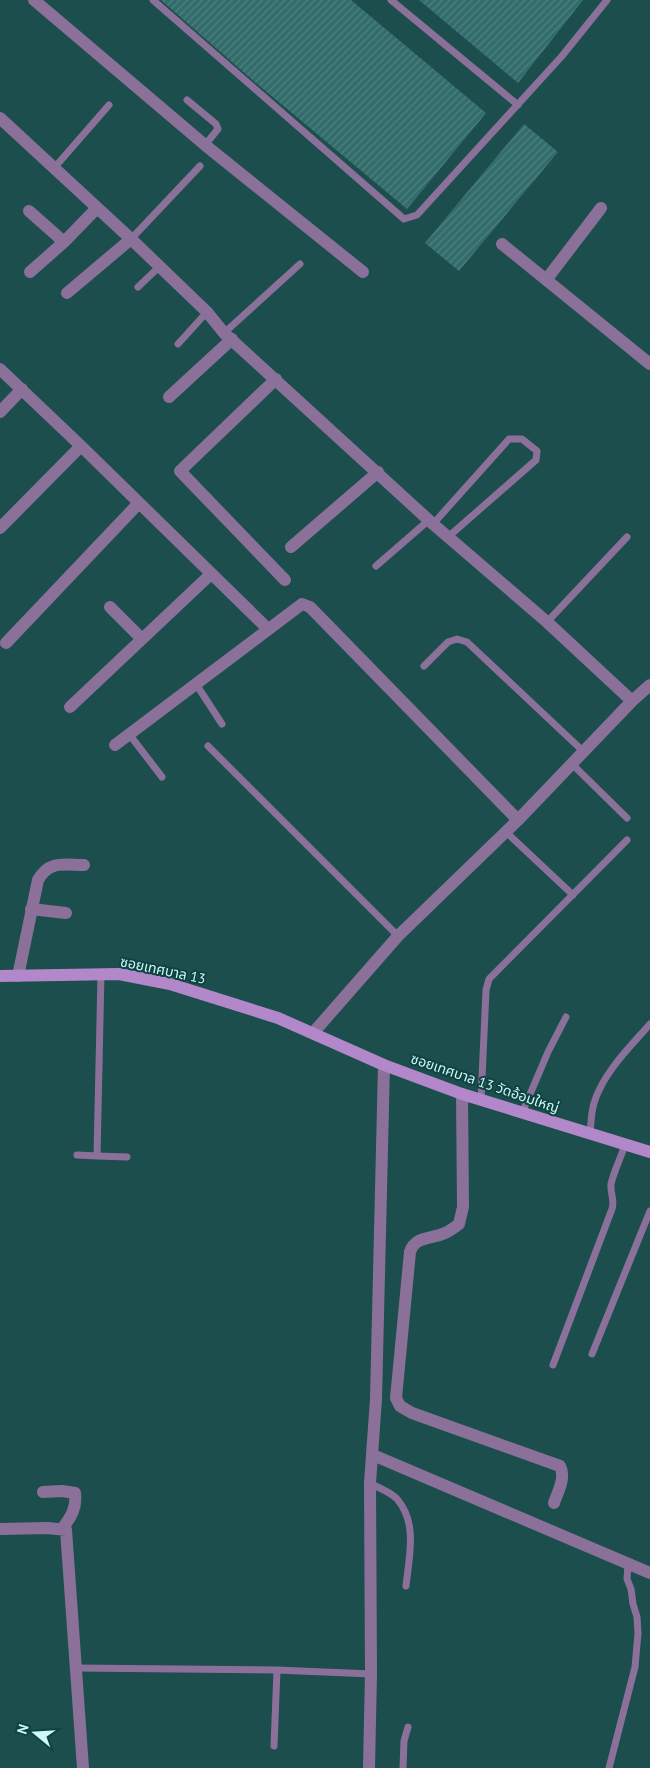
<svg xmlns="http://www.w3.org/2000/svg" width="650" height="1768" viewBox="0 0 650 1768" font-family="'PT Sans','Noto Sans Thai',sans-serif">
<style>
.building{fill:url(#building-hatch)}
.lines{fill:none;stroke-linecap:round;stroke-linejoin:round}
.lane{stroke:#8b719a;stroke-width:7}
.street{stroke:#8b719a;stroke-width:12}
.secondary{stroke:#b288ca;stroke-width:12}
.labels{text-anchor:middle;stroke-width:4;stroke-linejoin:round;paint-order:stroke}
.street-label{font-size:14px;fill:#cef9f7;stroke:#0e4342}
</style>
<defs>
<pattern id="building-hatch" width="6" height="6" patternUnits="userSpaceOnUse" patternTransform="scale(1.25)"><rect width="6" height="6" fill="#326c6b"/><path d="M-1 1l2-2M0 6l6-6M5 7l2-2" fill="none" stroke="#4e8281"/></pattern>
</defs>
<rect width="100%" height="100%" fill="#1c4e4d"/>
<!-- building -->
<path class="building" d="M 161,0 L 351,0 L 486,113 L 407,209 L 256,83 Z
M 419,0 L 583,0 L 518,83 Z
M 524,124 L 558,152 L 459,271 L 425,243 Z"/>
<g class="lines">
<!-- lane -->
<path class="lane" d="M 153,0 L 404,219 L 417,215 L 562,56 L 607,0
M 391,0 L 518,105
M 187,100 L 216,124 L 218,129 L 205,145
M 55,167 L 109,105
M 131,239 L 200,166
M 138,287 L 159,267
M 224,333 L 300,264
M 178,344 L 207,312
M 433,524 L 509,439 L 522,439 L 537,451 L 536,460 L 448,537
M 376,566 L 429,520
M 547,622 L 627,537
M 424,666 L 448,642 L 457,639 L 467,642 L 584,752
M 196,684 L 222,724
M 129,734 L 162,777
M 208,746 L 398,936
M 572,764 L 627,818
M 506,832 L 573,895
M 481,1100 L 486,990 L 489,979 L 627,840
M 522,1113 L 548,1052 L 566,1017
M 590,1134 C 591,1124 591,1113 594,1103 C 603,1073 630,1047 650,1024
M 77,1155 L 97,1156 L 101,974
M 97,1156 L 127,1157
M 592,1354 L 650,1211
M 553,1365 L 612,1209 C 615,1200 610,1193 611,1184 C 614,1171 621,1157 625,1145
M 370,1483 C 378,1488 391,1492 397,1499 C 418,1523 409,1557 406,1586
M 75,1668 L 277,1670 L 371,1674
M 274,1746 L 277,1670
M 403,1768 L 404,1741 L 408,1727
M 609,1768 L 635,1667 L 638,1633 L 637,1617 L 633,1604 L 631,1589 L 627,1579 L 628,1564"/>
<!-- street -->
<path class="street" d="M 34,0 L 205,145 L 363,272
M 0,118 L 131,239 L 207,312 L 224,333 L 433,524 L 547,622 L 632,701
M 29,211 L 64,242 L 97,208
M 502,244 L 650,364
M 30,272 L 64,242
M 546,280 L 601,208
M 67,293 L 131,239
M 0,369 L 81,446 L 268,629
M 276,379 L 180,471 L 285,580
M 169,397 L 232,339
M 0,412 L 22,389
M 0,528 L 81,446
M 291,547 L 378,472
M 110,607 L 142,639
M 6,643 L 138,504
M 70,707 L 211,574
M 115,745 L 302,604 L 310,607 L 518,820
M 31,909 L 66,913
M 18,976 L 38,880 C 49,860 64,865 84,865
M 313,1033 L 398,936 L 518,820 L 632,701 L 650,685
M 462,1094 L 463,1207 L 459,1224 C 455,1227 450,1231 445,1233 C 432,1239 415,1236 410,1252 L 396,1398 L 400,1406 L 412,1413 L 560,1466 C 566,1478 558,1491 554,1503
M 373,1455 L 650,1573
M 43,1492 L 62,1491 L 75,1493 C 77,1508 71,1517 62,1529
M 0,1529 L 48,1528 L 66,1530 L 83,1768
M 369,1768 L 371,1674 L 370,1483 L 376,1399 L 384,1065"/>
<!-- secondary -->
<path class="secondary" d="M 0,976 L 119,974 L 170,984 L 278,1018 L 384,1065 L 462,1094 L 650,1152"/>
</g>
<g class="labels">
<!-- street labels -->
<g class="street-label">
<text transform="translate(163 970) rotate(12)" y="5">ซอยเทศบาล 13</text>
<text transform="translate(485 1083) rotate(19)" y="5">ซอยเทศบาล 13 วัดอ้อมใหญ่</text>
</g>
</g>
<!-- north arrow -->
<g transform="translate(35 1733) rotate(288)" stroke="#0e4342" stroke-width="4" paint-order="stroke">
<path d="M0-4L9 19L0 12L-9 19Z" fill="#cef9f7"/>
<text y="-8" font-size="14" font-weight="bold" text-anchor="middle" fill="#cef9f7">N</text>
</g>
</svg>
